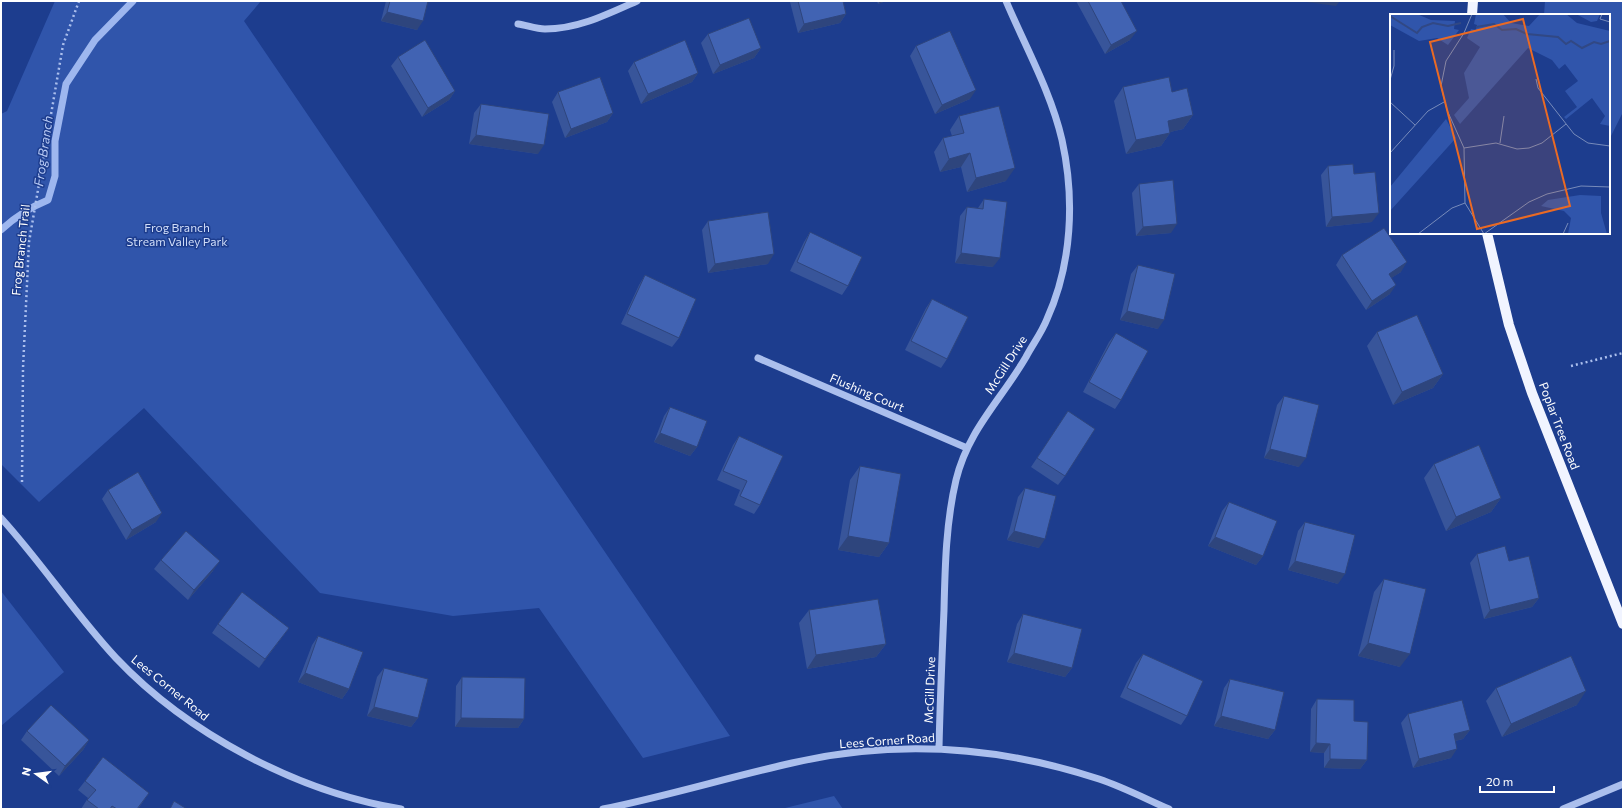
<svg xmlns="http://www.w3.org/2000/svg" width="1624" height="810" viewBox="0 0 1624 810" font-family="Commissioner,sans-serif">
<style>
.green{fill:#3055ab}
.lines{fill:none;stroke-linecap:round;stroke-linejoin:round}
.stream{stroke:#9eb7ef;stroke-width:7}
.path{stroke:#abbfed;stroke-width:2.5;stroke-dasharray:2 3;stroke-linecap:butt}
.minor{stroke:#abbfed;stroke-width:7}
.major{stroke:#f1f4ff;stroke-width:10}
.wall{fill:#38559a}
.shaded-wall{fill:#2e457d}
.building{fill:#4163b3;stroke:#2e457d}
.labels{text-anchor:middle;stroke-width:3;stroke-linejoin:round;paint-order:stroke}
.park-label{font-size:12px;fill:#d0ddf9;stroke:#1d3d8e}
.street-label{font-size:12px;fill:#fff;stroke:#1d3d8e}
.water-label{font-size:13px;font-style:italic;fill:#b7c9f4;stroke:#1d3d8e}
.inset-river{fill:none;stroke:#314884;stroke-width:2}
.inset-road{fill:none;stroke:#778bbb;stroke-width:1}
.view{fill:#ea6a24;fill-opacity:0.15;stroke:#ea6a24;stroke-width:2}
.inset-edge{fill:none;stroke:#fff;stroke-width:2}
</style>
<rect width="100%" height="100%" fill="#1d3d8e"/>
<!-- green -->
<path class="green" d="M 55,1 L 261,1 L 244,21 L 730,736 L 643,758 L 539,608 L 453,616 L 320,593 L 144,408 L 39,502 L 1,464 L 1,114 L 7,111 Z
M 1545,1 L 1623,1 L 1623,112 L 1609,140 L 1609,15 L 1544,15 Z
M 1,591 L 64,672 L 1,726 Z
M 834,796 L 843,809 L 781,809 Z"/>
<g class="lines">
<!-- stream -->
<path class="stream" d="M 1,230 C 15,217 31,207 48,200 L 55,176 L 55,141 L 66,84 L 95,40 L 133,1"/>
<!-- path -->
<path class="path" d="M 1571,366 L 1623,353
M 22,482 L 23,368 L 29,242 L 63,45 L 79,1"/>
<!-- minor -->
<path class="minor" d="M 518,24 C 526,25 536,29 545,29 C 578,29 608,14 637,1
M 758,358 L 967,448
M 1,518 C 42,563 75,614 116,658 C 188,734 298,792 401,809
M 939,748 C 940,702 942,656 944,610 C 945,567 946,522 956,480 C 968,430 1001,400 1026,357 C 1033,344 1042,332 1047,319 C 1072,264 1075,199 1062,140 C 1051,92 1025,46 1006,1
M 603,809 C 667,796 729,777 792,763 C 896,739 998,746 1099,779 C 1123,787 1146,799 1169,809
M 1563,809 L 1623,784"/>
<!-- major -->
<path class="major" d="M 1472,15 L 1473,1
M 1487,233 L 1509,325 L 1532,393 L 1623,624"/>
</g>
<!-- wall -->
<path class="wall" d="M 386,1 L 428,1 L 417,30 L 381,21 Z
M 791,1 L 843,1 L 846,14 L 840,23 L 798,33 L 790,2 Z
M 877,1 L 886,1 L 878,4 Z
M 1076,1 L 1121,1 L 1130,40 L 1105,54 Z
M 708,34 L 761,48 L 754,58 L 713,74 L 701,43 Z
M 916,46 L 970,99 L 935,114 L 910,56 Z
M 398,57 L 455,91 L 449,100 L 422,117 L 391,66 Z
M 634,62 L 698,73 L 692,82 L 641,104 L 628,71 Z
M 1123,87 L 1172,92 L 1193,115 L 1183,129 L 1170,132 L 1170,133 L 1161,146 L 1126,154 L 1114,101 Z
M 558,92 L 613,113 L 607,122 L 565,138 L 552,102 Z
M 481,104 L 538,154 L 469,144 L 474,113 Z
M 959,116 L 1006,181 L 967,192 L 961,167 L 940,172 L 934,152 L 943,138 L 952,136 L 950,130 Z
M 1328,166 L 1354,174 L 1372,222 L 1326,227 L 1321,175 Z
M 1139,184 L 1171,233 L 1136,236 L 1132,193 Z
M 984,199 L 993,267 L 955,263 L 960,216 L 967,207 L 978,208 Z
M 708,221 L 768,264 L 708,273 L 702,230 Z
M 810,232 L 848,286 L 842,295 L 790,271 L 804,242 Z
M 1342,255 L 1401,272 L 1391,278 L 1390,294 L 1366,310 L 1336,265 Z
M 1138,265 L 1158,329 L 1120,320 L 1131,274 Z
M 645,275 L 679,338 L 672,347 L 621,324 L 639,285 Z
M 932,299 L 947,359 L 941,368 L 905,350 L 926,308 Z
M 1377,332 L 1443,374 L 1433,388 L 1393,405 L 1367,346 Z
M 1116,333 L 1121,400 L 1115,409 L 1083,392 L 1109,342 Z
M 1284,396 L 1299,467 L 1264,458 L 1277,405 Z
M 670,407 L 697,447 L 690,456 L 654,442 L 664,416 Z
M 1068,411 L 1065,476 L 1058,485 L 1031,467 Z
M 739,436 L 760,505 L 754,514 L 734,505 L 740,490 L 717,480 L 733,445 Z
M 1434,464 L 1501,498 L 1491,512 L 1446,531 L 1424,478 Z
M 860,466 L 889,543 L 879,557 L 838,550 L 850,480 Z
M 1025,488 L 1039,548 L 1007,540 L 1018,497 Z
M 108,490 L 156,522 L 126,540 L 102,499 Z
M 1229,502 L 1263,556 L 1256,565 L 1208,546 L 1222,511 Z
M 1305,522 L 1338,584 L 1288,570 L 1298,531 Z
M 1477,554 L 1509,561 L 1539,598 L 1532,607 L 1484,619 L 1470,563 Z
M 161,560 L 213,571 L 188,600 L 154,569 Z
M 1384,579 L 1400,667 L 1358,656 L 1374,592 Z
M 809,610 L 886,644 L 876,657 L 807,669 L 799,623 Z
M 1023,614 L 1072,668 L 1065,677 L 1007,662 L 1017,624 Z
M 218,624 L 289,628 L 259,668 L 212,633 Z
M 318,636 L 349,689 L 342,699 L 298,682 L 312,645 Z
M 1143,654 L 1187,716 L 1181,725 L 1120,697 L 1136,663 Z
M 384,668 L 418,718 L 411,727 L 367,716 L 377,677 Z
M 462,677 L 524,719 L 518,728 L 455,727 L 456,686 Z
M 1230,679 L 1275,730 L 1268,739 L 1214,726 L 1224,688 Z
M 1496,688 L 1577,705 L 1502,737 L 1486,701 Z
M 1317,699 L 1354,721 L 1367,760 L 1360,769 L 1324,768 L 1324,753 L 1310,752 L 1311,709 Z
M 1408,714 L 1470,730 L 1463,739 L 1455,741 L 1451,758 L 1413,768 L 1401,723 Z
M 27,731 L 89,740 L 83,750 L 59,776 L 21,740 Z
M 85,781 L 149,793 L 138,809 L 81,809 L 88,798 L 78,790 Z"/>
<!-- shaded-wall -->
<path class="shaded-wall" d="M 880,1 L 886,1 L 878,4 Z
M 1299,1 L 1340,1 L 1336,6 Z
M 387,12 L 423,21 L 417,30 L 381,21 Z
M 846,14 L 840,23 L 798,33 L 804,24 Z
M 1137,31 L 1130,40 L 1105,54 L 1111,45 Z
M 761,48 L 754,58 L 713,74 L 720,65 Z
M 698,73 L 692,82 L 641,104 L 648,94 Z
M 976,90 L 970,99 L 935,114 L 942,105 Z
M 455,91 L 449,100 L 422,117 L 428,108 Z
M 613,113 L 607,122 L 565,138 L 571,129 Z
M 1193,115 L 1183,129 L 1158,135 L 1168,121 Z
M 1170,133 L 1161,146 L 1126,154 L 1136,140 Z
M 476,135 L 544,145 L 538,154 L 469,144 Z
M 970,153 L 961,167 L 940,172 L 949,159 Z
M 1015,168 L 1006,181 L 967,192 L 976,178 Z
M 1379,213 L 1372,222 L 1326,227 L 1332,217 Z
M 1177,224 L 1171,233 L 1136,236 L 1143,227 Z
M 961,253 L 1000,258 L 993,267 L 955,263 Z
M 774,254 L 768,264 L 708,273 L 715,264 Z
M 1407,262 L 1401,272 L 1382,284 L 1389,274 Z
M 1396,285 L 1390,294 L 1366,310 L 1372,301 Z
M 1127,311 L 1164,320 L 1158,329 L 1120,320 Z
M 1443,374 L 1433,388 L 1393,405 L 1402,392 Z
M 660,433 L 697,447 L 690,456 L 654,442 Z
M 1270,449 L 1306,458 L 1299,467 L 1264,458 Z
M 1501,498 L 1491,512 L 1446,531 L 1456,517 Z
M 162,513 L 156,522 L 126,540 L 132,530 Z
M 1014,531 L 1045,539 L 1039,548 L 1007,540 Z
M 848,536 L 889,543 L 879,557 L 838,550 Z
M 1215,537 L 1263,556 L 1256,565 L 1208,546 Z
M 220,561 L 213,571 L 188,600 L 194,590 Z
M 1295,561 L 1345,574 L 1338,584 L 1288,570 Z
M 1539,598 L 1532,607 L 1484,619 L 1490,610 Z
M 289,628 L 282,637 L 259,668 L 265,659 Z
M 1368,643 L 1410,654 L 1400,667 L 1358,656 Z
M 886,644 L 876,657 L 807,669 L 816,655 Z
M 1014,653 L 1072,668 L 1065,677 L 1007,662 Z
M 305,673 L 349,689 L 342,699 L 298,682 Z
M 1586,691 L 1577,705 L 1502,737 L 1511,724 Z
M 374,707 L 418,718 L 411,727 L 367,716 Z
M 1221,716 L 1275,730 L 1268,739 L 1214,726 Z
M 461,718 L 524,719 L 518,728 L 455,727 Z
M 1470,730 L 1463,739 L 1447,743 L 1454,734 Z
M 89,740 L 83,750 L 59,776 L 65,766 Z
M 1316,743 L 1330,744 L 1324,753 L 1310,752 Z
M 1457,749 L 1451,758 L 1413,768 L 1419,759 Z
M 1330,759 L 1367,760 L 1360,769 L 1324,768 Z"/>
<!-- building -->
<path class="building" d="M 390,1 L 428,1 L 423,21 L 387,12 Z
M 798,1 L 843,1 L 846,14 L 804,24 Z
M 1088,1 L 1121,1 L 1137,31 L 1111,45 Z
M 749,18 L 761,48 L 720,65 L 708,34 Z
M 950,31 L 976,90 L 942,105 L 916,46 Z
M 425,40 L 455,91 L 428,108 L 398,57 Z
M 685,40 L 698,73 L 648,94 L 634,62 Z
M 600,77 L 613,113 L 571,129 L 558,92 Z
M 1169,77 L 1172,92 L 1187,88 L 1193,115 L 1168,121 L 1170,133 L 1136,140 L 1123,87 Z
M 481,104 L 549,114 L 544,145 L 476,135 Z
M 999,106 L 1015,168 L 976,178 L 970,153 L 949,159 L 943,138 L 964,133 L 959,116 Z
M 1353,164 L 1354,174 L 1375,172 L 1379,213 L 1332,217 L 1328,166 Z
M 1173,180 L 1177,224 L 1143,227 L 1139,184 Z
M 984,199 L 1007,202 L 1000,258 L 961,253 L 967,207 L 983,209 Z
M 768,212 L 774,254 L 715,264 L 708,221 Z
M 1384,228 L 1407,262 L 1389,274 L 1396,285 L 1372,301 L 1342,255 Z
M 810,232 L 862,257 L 848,286 L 797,262 Z
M 1138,265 L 1175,274 L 1164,320 L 1127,311 Z
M 645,275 L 696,299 L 679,338 L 627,314 Z
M 932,299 L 968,317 L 947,359 L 911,341 Z
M 1417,315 L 1443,374 L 1402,392 L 1377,332 Z
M 1116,333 L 1148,351 L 1121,400 L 1089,382 Z
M 1284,396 L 1319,405 L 1306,458 L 1270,449 Z
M 670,407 L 707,421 L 697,447 L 660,433 Z
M 1068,411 L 1095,429 L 1065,476 L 1037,458 Z
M 739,436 L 783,456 L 760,505 L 740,496 L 747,481 L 723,471 Z
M 1479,445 L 1501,498 L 1456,517 L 1434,464 Z
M 860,466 L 901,474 L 889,543 L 848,536 Z
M 138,472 L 162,513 L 132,530 L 108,490 Z
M 1025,488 L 1056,496 L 1045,539 L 1014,531 Z
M 1229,502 L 1277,521 L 1263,556 L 1215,537 Z
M 1305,522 L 1355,535 L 1345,574 L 1295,561 Z
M 186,531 L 220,561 L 194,590 L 161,560 Z
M 1505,546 L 1509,561 L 1529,556 L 1539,598 L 1490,610 L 1477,554 Z
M 1384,579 L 1426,589 L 1410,654 L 1368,643 Z
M 242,592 L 289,628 L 265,659 L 218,624 Z
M 878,599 L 886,644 L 816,655 L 809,610 Z
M 1023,614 L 1082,629 L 1072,668 L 1014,653 Z
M 318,636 L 363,652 L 349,689 L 305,673 Z
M 1143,654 L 1203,681 L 1187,716 L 1127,688 Z
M 1571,656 L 1586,691 L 1511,724 L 1496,688 Z
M 384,668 L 428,679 L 418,718 L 374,707 Z
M 462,677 L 525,678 L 524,719 L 461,718 Z
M 1230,679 L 1284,692 L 1275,730 L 1221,716 Z
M 1317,699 L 1354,700 L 1354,721 L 1368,722 L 1367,760 L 1330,759 L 1330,744 L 1316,743 Z
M 1462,700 L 1470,730 L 1454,734 L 1457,749 L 1419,759 L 1408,714 Z
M 51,705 L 89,740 L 65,766 L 27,731 Z
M 103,757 L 149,793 L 137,809 L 117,809 L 112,806 L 110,809 L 99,809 L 87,800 L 96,790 L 85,781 Z
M 174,801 L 187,809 L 170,809 Z"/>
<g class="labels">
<!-- park labels -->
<g class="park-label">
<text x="177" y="232">Frog Branch<tspan x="177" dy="14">Stream Valley Park</tspan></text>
</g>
<!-- street labels -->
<g class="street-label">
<text transform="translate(21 250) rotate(-84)" y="4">Frog Branch Trail</text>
<text transform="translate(1006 365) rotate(-57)" y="4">McGill Drive</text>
<text transform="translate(867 393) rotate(23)" y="4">Flushing Court</text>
<text transform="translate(1559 426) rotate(69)" y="4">Poplar Tree Road</text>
<text transform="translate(170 688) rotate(39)" y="4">Lees Corner Road</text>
<text transform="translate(930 690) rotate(-88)" y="4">McGill Drive</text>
<text transform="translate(887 741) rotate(-4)" y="4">Lees Corner Road</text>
</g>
<!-- water labels -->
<g class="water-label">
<text transform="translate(43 151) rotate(-82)" y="5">Frog Branch</text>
</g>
</g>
<!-- overview -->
<g transform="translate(1390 14)">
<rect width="220" height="220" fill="#1d3d8e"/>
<path d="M 0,0 L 27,0 L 41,6 L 65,7 L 64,15 L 69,16 L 58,31 L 47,24 L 29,27 L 0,11 ZM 86,0 L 113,0 L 121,9 L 139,12 L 150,0 L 176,0 L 187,9 L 220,17 L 220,112 L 210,110 L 215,102 L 202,84 L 176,105 L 174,103 L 187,93 L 175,77 L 188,67 L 175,50 L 169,55 L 162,46 L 138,34 L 70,110 L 64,101 L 79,84 L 74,59 L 90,33 L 77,24 L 81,15 L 86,16 L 87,11 L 84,10 ZM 186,0 L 210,0 L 207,7 L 201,8 ZM 56,105 L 66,124 L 0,197 L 0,173 ZM 190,181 L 211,182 L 211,199 L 217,220 L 178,220 L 181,204 L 174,197 L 151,192 L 158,186 Z" fill="#3055ab"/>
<path class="inset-river" d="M 0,2 L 27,19 L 32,13 L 43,9 L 58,12 L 71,9M 86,13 L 104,10 L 112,16 L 126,15 L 137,20 L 168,23 L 176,30 L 181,27 L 192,34 L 204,28 L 211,30 L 220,27"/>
<path class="inset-road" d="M 82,0 L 74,19 L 56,47 L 51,72 L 57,96 L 74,134 L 75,189 L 94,220M 212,0 L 210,5 L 220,8M 146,65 L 148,74 L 184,120 L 198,129 L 220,132M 0,66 L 4,52 L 4,36M 0,88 L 25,111M 110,129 L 114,102M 74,134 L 106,129 L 127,135 L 139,134 L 152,129 L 176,110M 0,139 L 38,97 L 54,88M 28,220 L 62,194 L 75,189M 94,220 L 139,188 L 157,180 L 191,172 L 220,173M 173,220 L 178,209"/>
<path class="view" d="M 133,5 L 180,192 L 87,215 L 40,28 Z"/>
<rect width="220" height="220" class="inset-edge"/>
</g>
<!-- border -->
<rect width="1624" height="810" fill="none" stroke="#ffffff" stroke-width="4"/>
<!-- north arrow -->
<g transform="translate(36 774) rotate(284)" stroke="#1d3d8e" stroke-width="3" paint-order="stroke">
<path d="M0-3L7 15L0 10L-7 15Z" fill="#ffffff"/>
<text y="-6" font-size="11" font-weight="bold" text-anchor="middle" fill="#ffffff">N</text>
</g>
<!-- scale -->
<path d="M1480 786v6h74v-6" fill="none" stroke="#ffffff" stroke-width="2"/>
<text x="1486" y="786" font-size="12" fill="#ffffff" stroke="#1d3d8e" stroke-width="3" paint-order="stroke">20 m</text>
</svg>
